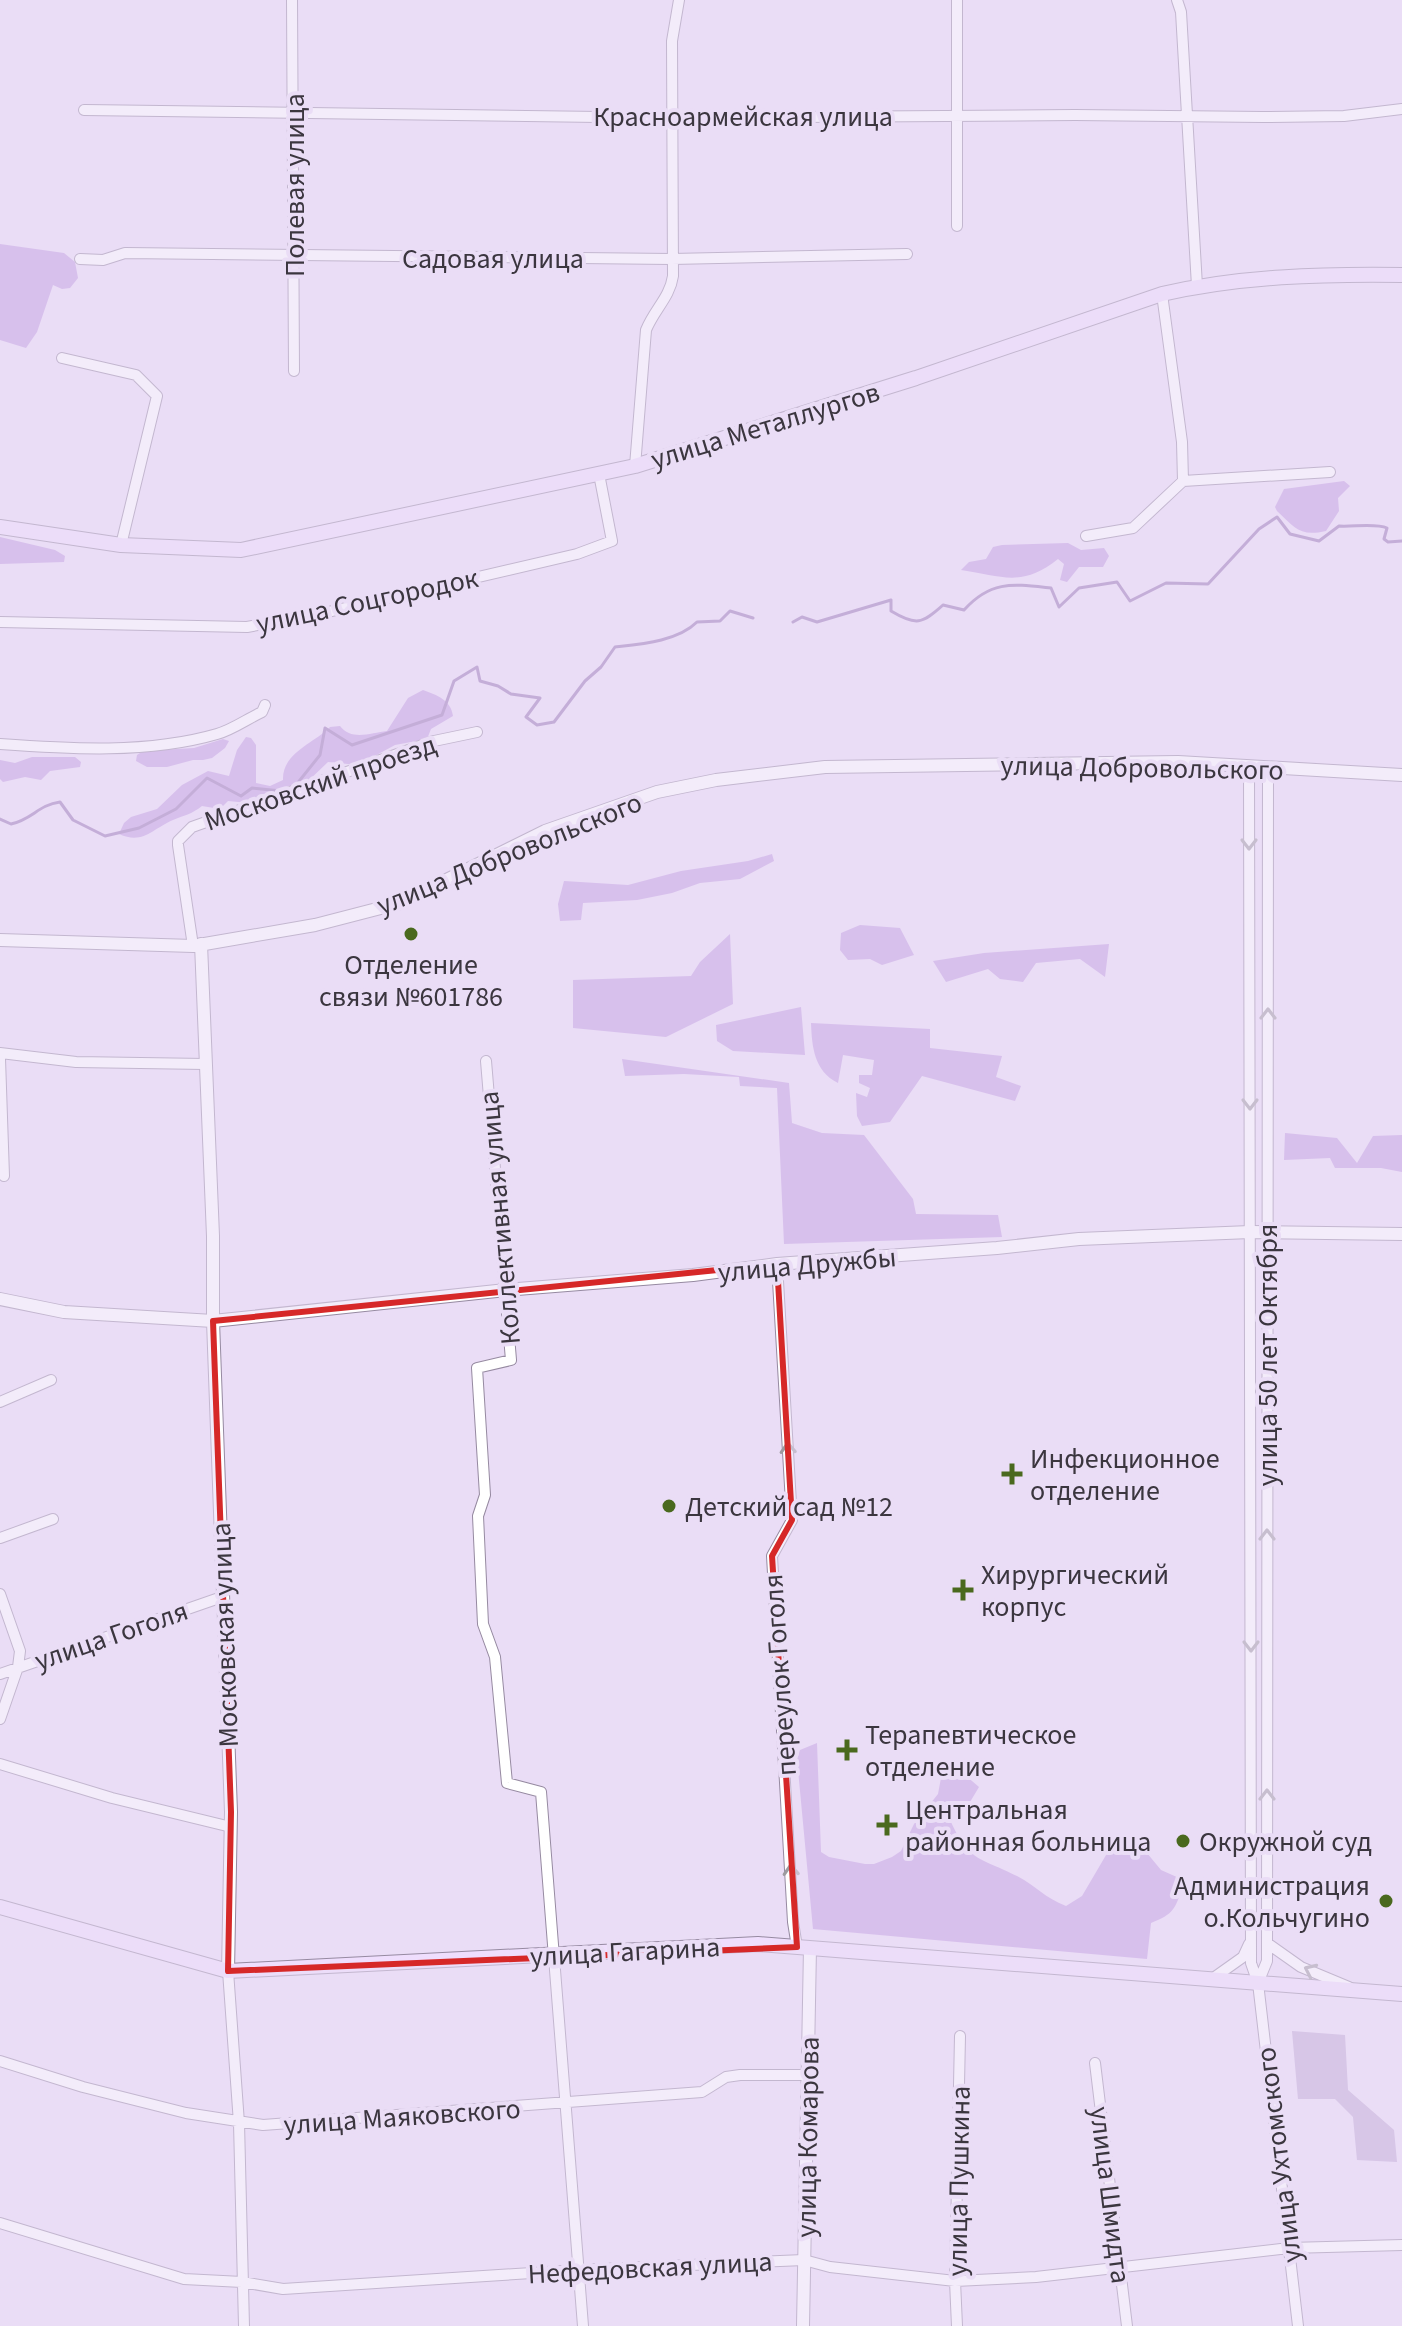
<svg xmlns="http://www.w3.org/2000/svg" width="1402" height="2326" viewBox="0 0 1402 2326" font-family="'Source Sans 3',sans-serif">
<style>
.green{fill:#c0aad4}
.forest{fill:#c29de0}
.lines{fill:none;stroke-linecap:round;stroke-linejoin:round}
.stream{stroke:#9875b4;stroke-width:3}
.minor-casing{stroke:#968aa1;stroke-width:12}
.tertiary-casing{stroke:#968aa1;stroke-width:14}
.secondary-casing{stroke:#968aa1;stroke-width:16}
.minor{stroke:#fff;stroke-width:10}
.tertiary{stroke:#fff;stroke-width:12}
.secondary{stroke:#efdefd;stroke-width:14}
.oneway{stroke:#9d9a9f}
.marked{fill:none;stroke:#d62828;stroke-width:6;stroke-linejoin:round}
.poi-dot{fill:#4a691e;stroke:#eaddf6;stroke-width:3}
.labels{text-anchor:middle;stroke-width:8;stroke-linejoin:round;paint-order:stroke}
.street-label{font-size:28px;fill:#3b363f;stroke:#eaddf6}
.poi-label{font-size:28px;fill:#3b363f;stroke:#eaddf6;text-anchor:start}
</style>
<rect width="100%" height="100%" fill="#eaddf6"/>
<!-- green -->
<path class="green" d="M 1292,2031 L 1345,2035 L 1348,2090 L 1394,2130 L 1397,2162 L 1357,2160 L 1353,2117 L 1335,2099 L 1298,2099 Z"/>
<!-- forest -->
<path class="forest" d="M 0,244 L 64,253 L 75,262 L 78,278 L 70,288 L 62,289 L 53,285 L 37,332 L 26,348 L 0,340 Z
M 1344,481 L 1350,486 L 1338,498 L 1339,511 L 1326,531 C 1300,537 1295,528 1277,511 L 1275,507 L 1284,489 Z
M 0,537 L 55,550 L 65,556 L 64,562 L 0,564 Z
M 1068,543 L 1081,550 L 1104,548 L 1109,556 L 1103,567 L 1079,567 L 1067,582 L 1060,580 L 1064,564 L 1058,559 C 1022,588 1002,576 961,570 L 969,562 L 986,559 L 993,547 L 1002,545 Z
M 423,690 C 437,695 451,700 453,716 L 431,729 L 427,739 L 395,745 L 358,765 L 328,762 L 305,784 L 249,803 L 228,801 L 220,809 L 202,806 C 192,814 185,815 173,820 C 152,829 143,845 119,834 L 124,823 L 131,817 L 157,809 L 182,785 L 208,771 L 229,776 L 237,750 L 246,737 L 251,738 L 256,745 L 256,783 L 270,786 L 283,780 C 282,753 313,744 330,727 L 340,726 C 351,741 371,733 387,731 L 408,698 Z
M 223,739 L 229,741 L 225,748 L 212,758 L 203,760 L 193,760 L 167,767 L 147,767 L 136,761 L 137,755 L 143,751 L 194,748 Z
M 32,757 L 75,757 L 81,762 L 80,767 L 50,771 L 41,780 L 25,777 L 3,782 L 0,779 L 0,760 L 15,763 Z
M 772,854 L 774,861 L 740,879 L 700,883 L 672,893 L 637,900 L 583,903 L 581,920 L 560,921 L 558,904 L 564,881 L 628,885 L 681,871 L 748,861 Z
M 860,925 L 900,928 L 914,955 L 882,965 L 870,959 L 848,960 L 840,950 L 841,933 Z
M 730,934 L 733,1004 L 666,1037 L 573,1028 L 573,980 L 691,976 L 700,962 Z
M 1109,944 L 1105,977 L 1080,959 L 1036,963 L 1023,982 L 1000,979 L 988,969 L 946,982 L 933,961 L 984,953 Z
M 801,1007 L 805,1055 L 733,1051 L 717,1041 L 716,1025 Z
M 811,1023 L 930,1029 L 930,1048 L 1002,1056 L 996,1077 L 1021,1086 L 1015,1101 L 922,1076 L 890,1122 L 862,1126 L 857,1116 L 856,1093 L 867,1097 L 870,1088 L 859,1083 L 859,1075 L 872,1075 L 874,1060 L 843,1055 L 838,1083 C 814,1071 812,1047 811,1023 Z
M 622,1059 L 789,1083 L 792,1123 L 822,1133 L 864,1135 L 913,1199 L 916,1214 L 998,1215 L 1002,1237 L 784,1244 L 777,1088 L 740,1086 L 739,1077 L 684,1074 L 625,1076 Z
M 1285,1133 L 1337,1138 L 1357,1163 L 1373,1136 L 1402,1135 L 1402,1172 L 1381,1168 L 1335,1168 L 1330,1158 L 1284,1160 Z
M 817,1743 L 821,1852 L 829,1857 L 865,1864 L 874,1864 L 892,1857 L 901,1851 L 914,1824 L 938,1794 L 941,1778 L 947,1770 L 965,1775 L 979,1787 L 970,1802 L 951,1822 C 970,1863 982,1858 1017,1876 C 1036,1886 1045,1898 1066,1906 L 1082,1896 L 1119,1833 L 1137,1841 L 1161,1870 L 1179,1878 L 1183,1886 C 1175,1909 1174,1914 1151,1923 L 1147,1959 L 813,1929 L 797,1759 L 800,1750 Z"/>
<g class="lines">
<!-- stream -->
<path class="stream" d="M 793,622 L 802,617 L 817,622 L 891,600 L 891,611 C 916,626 922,624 943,605 L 964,610 C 991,580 1013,584 1051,588 L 1059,607 L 1079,588 L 1117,582 L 1130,601 L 1166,583 L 1208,584 L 1259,529 L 1277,517 L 1290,534 L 1319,541 L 1339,526 C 1353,527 1376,523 1387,528 L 1384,539 L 1388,542 L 1402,541
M 296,785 L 320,755 L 325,728 L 352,745 L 442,715 L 454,681 L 477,667 L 480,681 L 498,686 L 511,694 L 540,698 L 526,717 L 537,725 L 554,722 L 585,681 L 601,667 L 615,647 C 642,644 678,641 697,622 L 720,621 L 730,611 L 753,618
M 0,819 L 11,824 C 33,819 38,805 60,802 L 73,820 L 105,836 L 139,828 L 176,809 L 207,778 L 241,796 L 252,788 L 281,791"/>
<defs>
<path id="minor" d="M 292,0 L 294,371
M 1177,0 L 1181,12 L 1197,286
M 84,110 L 673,118 L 1075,115 L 1263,117 L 1344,116 L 1402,109
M 957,226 L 957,0
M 80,259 L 103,260 L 125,253 L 672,259 L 907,254
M 1162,294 L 1182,442 L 1183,481
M 62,358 L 136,375 L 157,396 L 121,545
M 635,466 L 646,330 C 654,310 670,297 673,276 L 672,41 L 679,0
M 1086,536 L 1133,528 L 1183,481 L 1330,472
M 0,622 L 247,627 L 328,612 L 577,554 L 612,541 L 599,474
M 0,744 C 70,749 148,754 217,734 C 232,730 247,719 262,712 L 265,705
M 1249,766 L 1251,1963 L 1258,1983 L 1298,2326
M 193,946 L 178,845 L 178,841 L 192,827 L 434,741 L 477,732
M 0,1053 L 76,1062 L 205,1064
M 0,1059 L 4,1176
M 486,1061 L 511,1360 L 477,1368 L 485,1495 L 478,1516 L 483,1624 L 495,1657 L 507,1783 L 541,1792 L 583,2326
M 777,1264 L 792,1520 L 772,1556 L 793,1922 L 797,1947
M 0,1402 L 51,1380
M 0,1538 L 53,1519
M 0,1594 L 20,1651 L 18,1667 L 0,1719
M 0,1674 L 222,1597
M 0,1764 L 112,1798 L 231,1827
M 1267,1943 L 1301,1967 L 1349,1987
M 228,1971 L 239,2123 L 244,2326
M 1212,1979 L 1243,1957 L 1249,1944
M 1258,1983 L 1267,1961 L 1268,767
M 0,2061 L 83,2087 L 186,2113 L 263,2125 L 702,2092 L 726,2077 L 740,2075 L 808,2075
M 1095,2063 L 1127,2326
M 0,2223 L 184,2279 L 242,2282 L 283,2289 L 578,2270 L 804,2260 L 830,2267 L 955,2281 L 1036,2277 L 1289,2248 L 1402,2245
M 957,2326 L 955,2281 L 960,2036"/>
<path id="tertiary" d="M 0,940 L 193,946 L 315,925 L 400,903 L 545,831 L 657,792 L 716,780 L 825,767 L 1178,762 L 1402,775
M 201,944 L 213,1236 L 213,1321 L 231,1812 L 228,1971
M 0,1299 L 64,1312 L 213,1321 L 506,1290 L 693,1275 L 777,1264 L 997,1248 L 1079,1239 L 1250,1232 L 1402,1234
M 803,2326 L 810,1948"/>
<path id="secondary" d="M 0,527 L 121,545 L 241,550 L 635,466 L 916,378 L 1162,294 C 1241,276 1321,274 1402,275
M 0,1907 L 228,1971 L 758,1944 L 1402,1994"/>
</defs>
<!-- minor casing -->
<use href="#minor" class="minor-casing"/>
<!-- tertiary casing -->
<use href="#tertiary" class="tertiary-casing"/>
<!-- secondary casing -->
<use href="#secondary" class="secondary-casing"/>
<!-- minor -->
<use href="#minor" class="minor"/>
<!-- tertiary -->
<use href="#tertiary" class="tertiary"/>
<!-- secondary -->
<use href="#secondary" class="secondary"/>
</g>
<!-- one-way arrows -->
<defs><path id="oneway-chevron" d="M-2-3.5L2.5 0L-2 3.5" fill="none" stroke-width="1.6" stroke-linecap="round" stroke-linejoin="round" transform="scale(2)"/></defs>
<g class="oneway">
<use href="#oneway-chevron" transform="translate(1249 844) rotate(90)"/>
<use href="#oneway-chevron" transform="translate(1268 1014) rotate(-90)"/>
<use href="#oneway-chevron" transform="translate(1250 1104) rotate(90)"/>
<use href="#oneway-chevron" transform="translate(788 1448) rotate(-93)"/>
<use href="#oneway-chevron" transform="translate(1267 1535) rotate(-90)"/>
<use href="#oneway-chevron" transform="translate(1251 1646) rotate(90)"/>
<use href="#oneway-chevron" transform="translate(1267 1795) rotate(-90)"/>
<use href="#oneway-chevron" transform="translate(791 1870) rotate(-93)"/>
<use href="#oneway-chevron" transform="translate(1310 1970) rotate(-155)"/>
</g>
<!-- marked area -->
<path d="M0 0H1402V2326H0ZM 777,1264 L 792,1520 L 772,1556 L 797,1947 L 228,1971 L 231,1812 L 213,1321 Z" fill="#eaddf6" fill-opacity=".55" fill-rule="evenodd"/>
<path class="marked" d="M 777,1264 L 792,1520 L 772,1556 L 797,1947 L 228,1971 L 231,1812 L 213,1321 Z"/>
<!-- markers -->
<g class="poi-dot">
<circle cx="411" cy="934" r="8"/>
<path d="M1008 1462h8v8h8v8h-8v8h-8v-8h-8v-8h8z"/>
<circle cx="669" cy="1506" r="8"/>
<path d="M959 1578h8v8h8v8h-8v8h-8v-8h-8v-8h8z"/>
<path d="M843 1738h8v8h8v8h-8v8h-8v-8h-8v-8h8z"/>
<path d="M883 1813h8v8h8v8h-8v8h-8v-8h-8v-8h8z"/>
<circle cx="1183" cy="1841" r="8"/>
<circle cx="1386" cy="1901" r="8"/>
</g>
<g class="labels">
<!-- street labels -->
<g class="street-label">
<text x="743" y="126">Красноармейская улица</text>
<text transform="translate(294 185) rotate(-90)" y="10">Полевая улица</text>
<text x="493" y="268">Садовая улица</text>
<text transform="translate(765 425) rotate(-17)" y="10">улица Металлургов</text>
<text transform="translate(367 600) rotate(-12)" y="10">улица Соцгородок</text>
<text transform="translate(1142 767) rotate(1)" y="10">улица Добровольского</text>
<text transform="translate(320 782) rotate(-19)" y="10">Московский проезд</text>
<text transform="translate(509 853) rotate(-22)" y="10">улица Добровольского</text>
<text transform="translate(499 1218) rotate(-95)" y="10">Коллективная улица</text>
<text transform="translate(807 1264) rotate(-5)" y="10">улица Дружбы</text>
<text transform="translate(1267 1355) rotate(-90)" y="10">улица 50 лет Октября</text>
<text transform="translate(111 1635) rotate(-19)" y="10">улица Гоголя</text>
<text transform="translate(224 1635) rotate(-92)" y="10">Московская улица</text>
<text transform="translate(779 1675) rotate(-94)" y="10">переулок Гоголя</text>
<text transform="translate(625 1951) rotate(-3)" y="10">улица Гагарина</text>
<text transform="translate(402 2116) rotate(-4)" y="10">улица Маяковского</text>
<text transform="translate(807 2137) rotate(-89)" y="10">улица Комарова</text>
<text transform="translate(1278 2155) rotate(-97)" y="10">улица Ухтомского</text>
<text transform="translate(958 2181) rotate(-89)" y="10">улица Пушкина</text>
<text transform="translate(1111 2195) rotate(83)" y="10">улица Шмидта</text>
<text transform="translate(650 2267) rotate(-3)" y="10">Нефедовская улица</text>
</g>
<!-- poi labels -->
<g class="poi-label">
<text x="411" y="974" text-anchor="middle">Отделение<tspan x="411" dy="32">связи №601786</tspan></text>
<text x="1030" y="1468">Инфекционное<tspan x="1030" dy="32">отделение</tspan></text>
<text x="685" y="1516">Детский сад №12</text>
<text x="981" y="1584">Хирургический<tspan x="981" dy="32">корпус</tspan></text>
<text x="865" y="1744">Терапевтическое<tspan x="865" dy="32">отделение</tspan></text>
<text x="905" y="1819">Центральная<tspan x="905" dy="32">районная больница</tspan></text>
<text x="1199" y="1851">Окружной суд</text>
<text x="1370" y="1895" text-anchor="end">Администрация<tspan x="1370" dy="32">о.Кольчугино</tspan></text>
</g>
</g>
</svg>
